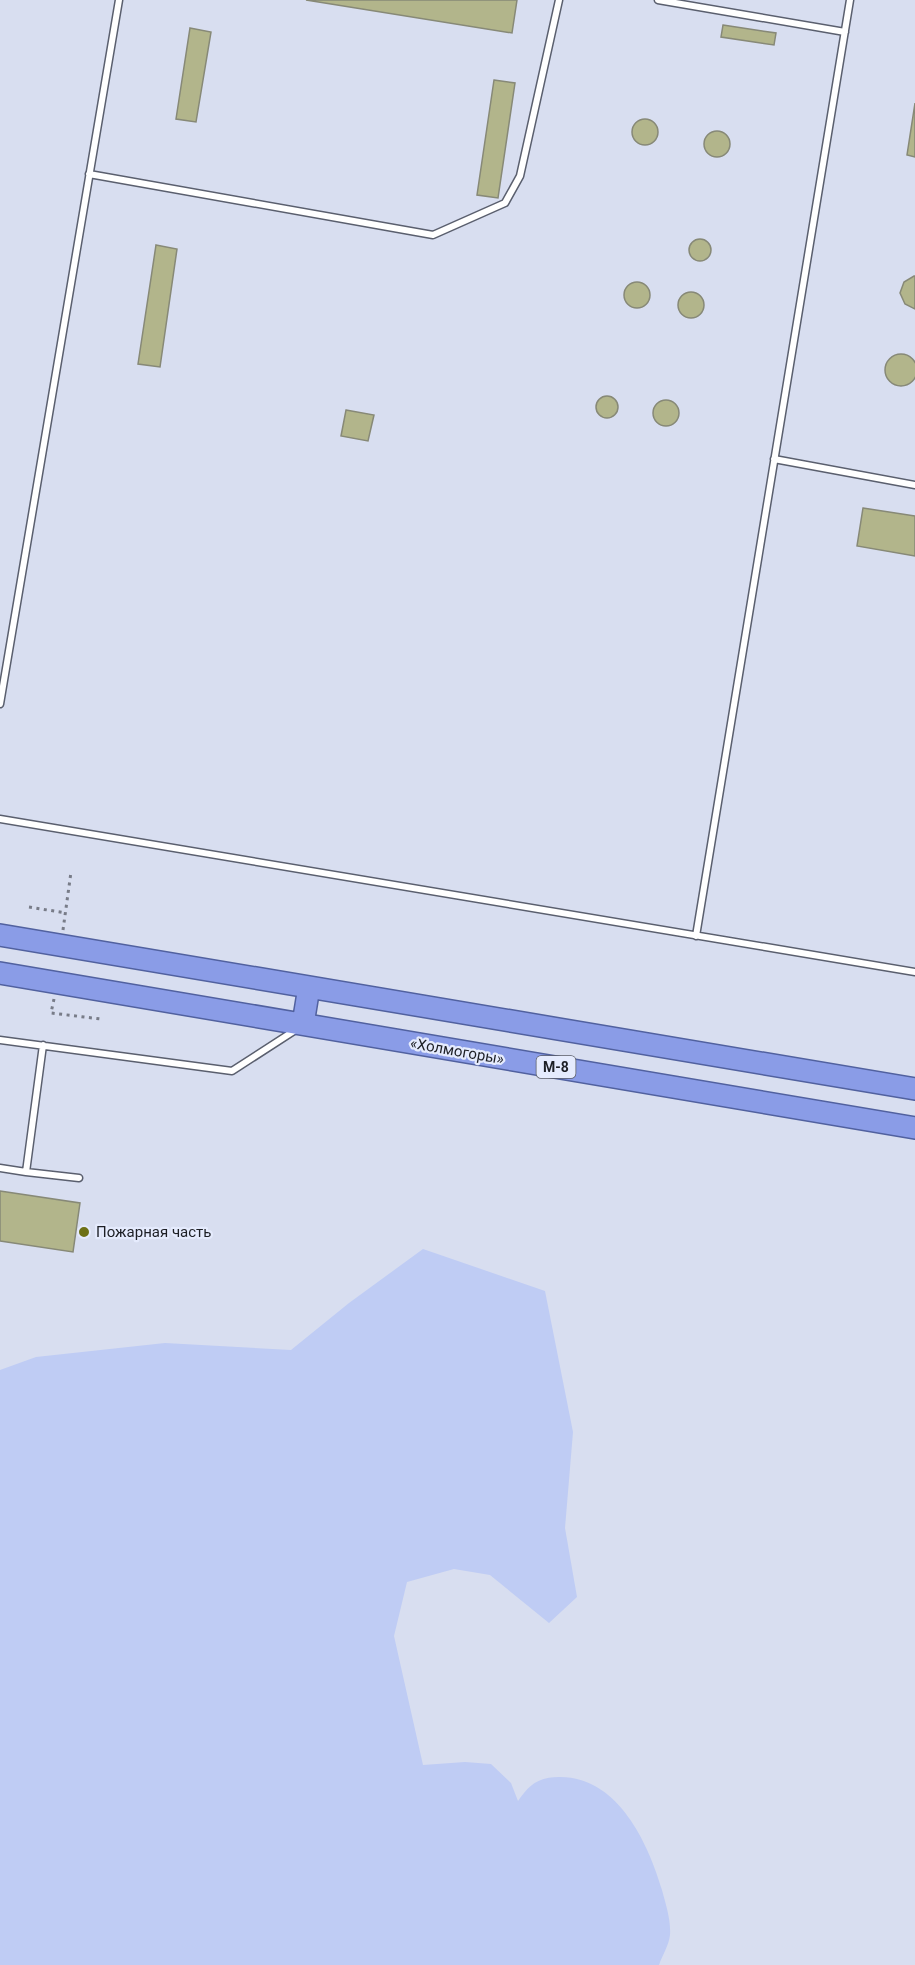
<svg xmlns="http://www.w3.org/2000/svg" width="915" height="1965" viewBox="0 0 915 1965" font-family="Roboto,sans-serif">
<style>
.green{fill:#bfccf4}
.building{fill:#b2b58b;stroke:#878977;stroke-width:1.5}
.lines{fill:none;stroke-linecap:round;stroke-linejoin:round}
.service-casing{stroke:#5a5f6e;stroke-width:9}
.trunk-casing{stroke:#51619f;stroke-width:24}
.path{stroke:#787c88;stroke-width:3;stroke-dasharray:3 4.5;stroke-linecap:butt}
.service{stroke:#fff;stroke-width:6}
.trunk{stroke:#8a9ce7;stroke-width:21}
.poi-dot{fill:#6d7015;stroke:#e5ebfd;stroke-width:2}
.labels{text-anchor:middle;stroke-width:4.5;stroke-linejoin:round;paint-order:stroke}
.shield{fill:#e5ebfd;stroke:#595c66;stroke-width:1.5}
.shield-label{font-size:14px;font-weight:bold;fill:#1d1f25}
.street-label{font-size:15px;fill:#1d1f25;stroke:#e5ebfd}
.poi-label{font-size:15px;fill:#1d1f25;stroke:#e5ebfd;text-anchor:start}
</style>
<rect width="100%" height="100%" fill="#d8def0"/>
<!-- green -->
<path class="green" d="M 423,1249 L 545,1291 L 573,1432 L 565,1528 L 577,1597 L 549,1623 L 490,1575 L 454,1569 L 407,1582 L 394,1636 L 423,1765 L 465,1762 L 491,1764 L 511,1783 L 518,1801 C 529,1785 538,1777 559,1777 C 617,1776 648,1842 662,1890 C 666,1905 671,1920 670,1935 C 669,1945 662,1956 659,1965 L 0,1965 L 0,1370 L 36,1357 L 165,1343 L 291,1350 L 349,1303 Z"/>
<!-- building -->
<path class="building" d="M 306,0 L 517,0 L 512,33 Z
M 723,25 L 776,33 L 774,45 L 721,37 Z
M 190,28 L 211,32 L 196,122 L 176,119 Z
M 494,80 L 515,83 L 498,198 L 477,195 Z
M 915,103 L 915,157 L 907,155 Z
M632 132a13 13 0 1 1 26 0a13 13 0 1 1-26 0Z
M704 144a13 13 0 1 1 26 0a13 13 0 1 1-26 0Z
M689 250a11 11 0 1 1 22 0a11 11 0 1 1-22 0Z
M 156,245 L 177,249 L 160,367 L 138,364 Z
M 914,276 L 915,276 L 915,309 L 905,304 L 900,293 L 904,282 Z
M624 295a13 13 0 1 1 26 0a13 13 0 1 1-26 0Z
M678 305a13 13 0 1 1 26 0a13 13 0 1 1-26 0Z
M885 370a16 16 0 1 1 32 0a16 16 0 1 1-32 0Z
M596 407a11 11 0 1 1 22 0a11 11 0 1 1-22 0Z
M653 413a13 13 0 1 1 26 0a13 13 0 1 1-26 0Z
M 346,410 L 374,415 L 368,441 L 341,436 Z
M 863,508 L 915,516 L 915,556 L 857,546 Z
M 0,1191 L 80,1203 L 73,1252 L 0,1241 Z"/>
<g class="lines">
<defs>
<path id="service" d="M 658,0 L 845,32
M 89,174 L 433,235 L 505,203 L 520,176 L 559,0
M 774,459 L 915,485
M 0,704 L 119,0
M 0,819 L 915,972
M 696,936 L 850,0
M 0,1040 L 232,1071 L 297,1029
M 0,1168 L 26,1172 L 43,1045
M 26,1172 L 79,1178"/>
<path id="trunk" d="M 0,935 L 915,1089
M 0,973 L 915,1128
M 303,1024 L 309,987"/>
</defs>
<!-- service casing -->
<use href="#service" class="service-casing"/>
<!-- trunk casing -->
<use href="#trunk" class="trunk-casing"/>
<!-- path -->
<path class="path" d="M 29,907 L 66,913
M 63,930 L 71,872
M 54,999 L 51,1013 L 101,1019"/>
<!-- service -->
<use href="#service" class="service"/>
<!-- trunk -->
<use href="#trunk" class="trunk"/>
</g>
<!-- markers -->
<circle class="poi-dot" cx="84" cy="1232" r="6"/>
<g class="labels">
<!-- shield labels -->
<rect class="shield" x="536.5" y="1056" width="39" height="22" rx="4.5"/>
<g class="shield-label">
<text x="556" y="1072">М-8</text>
</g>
<!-- street labels -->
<g class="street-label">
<text transform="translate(457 1051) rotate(10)" y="5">«Холмогоры»</text>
</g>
<!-- poi labels -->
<g class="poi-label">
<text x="96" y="1237">Пожарная часть</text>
</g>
</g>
</svg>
